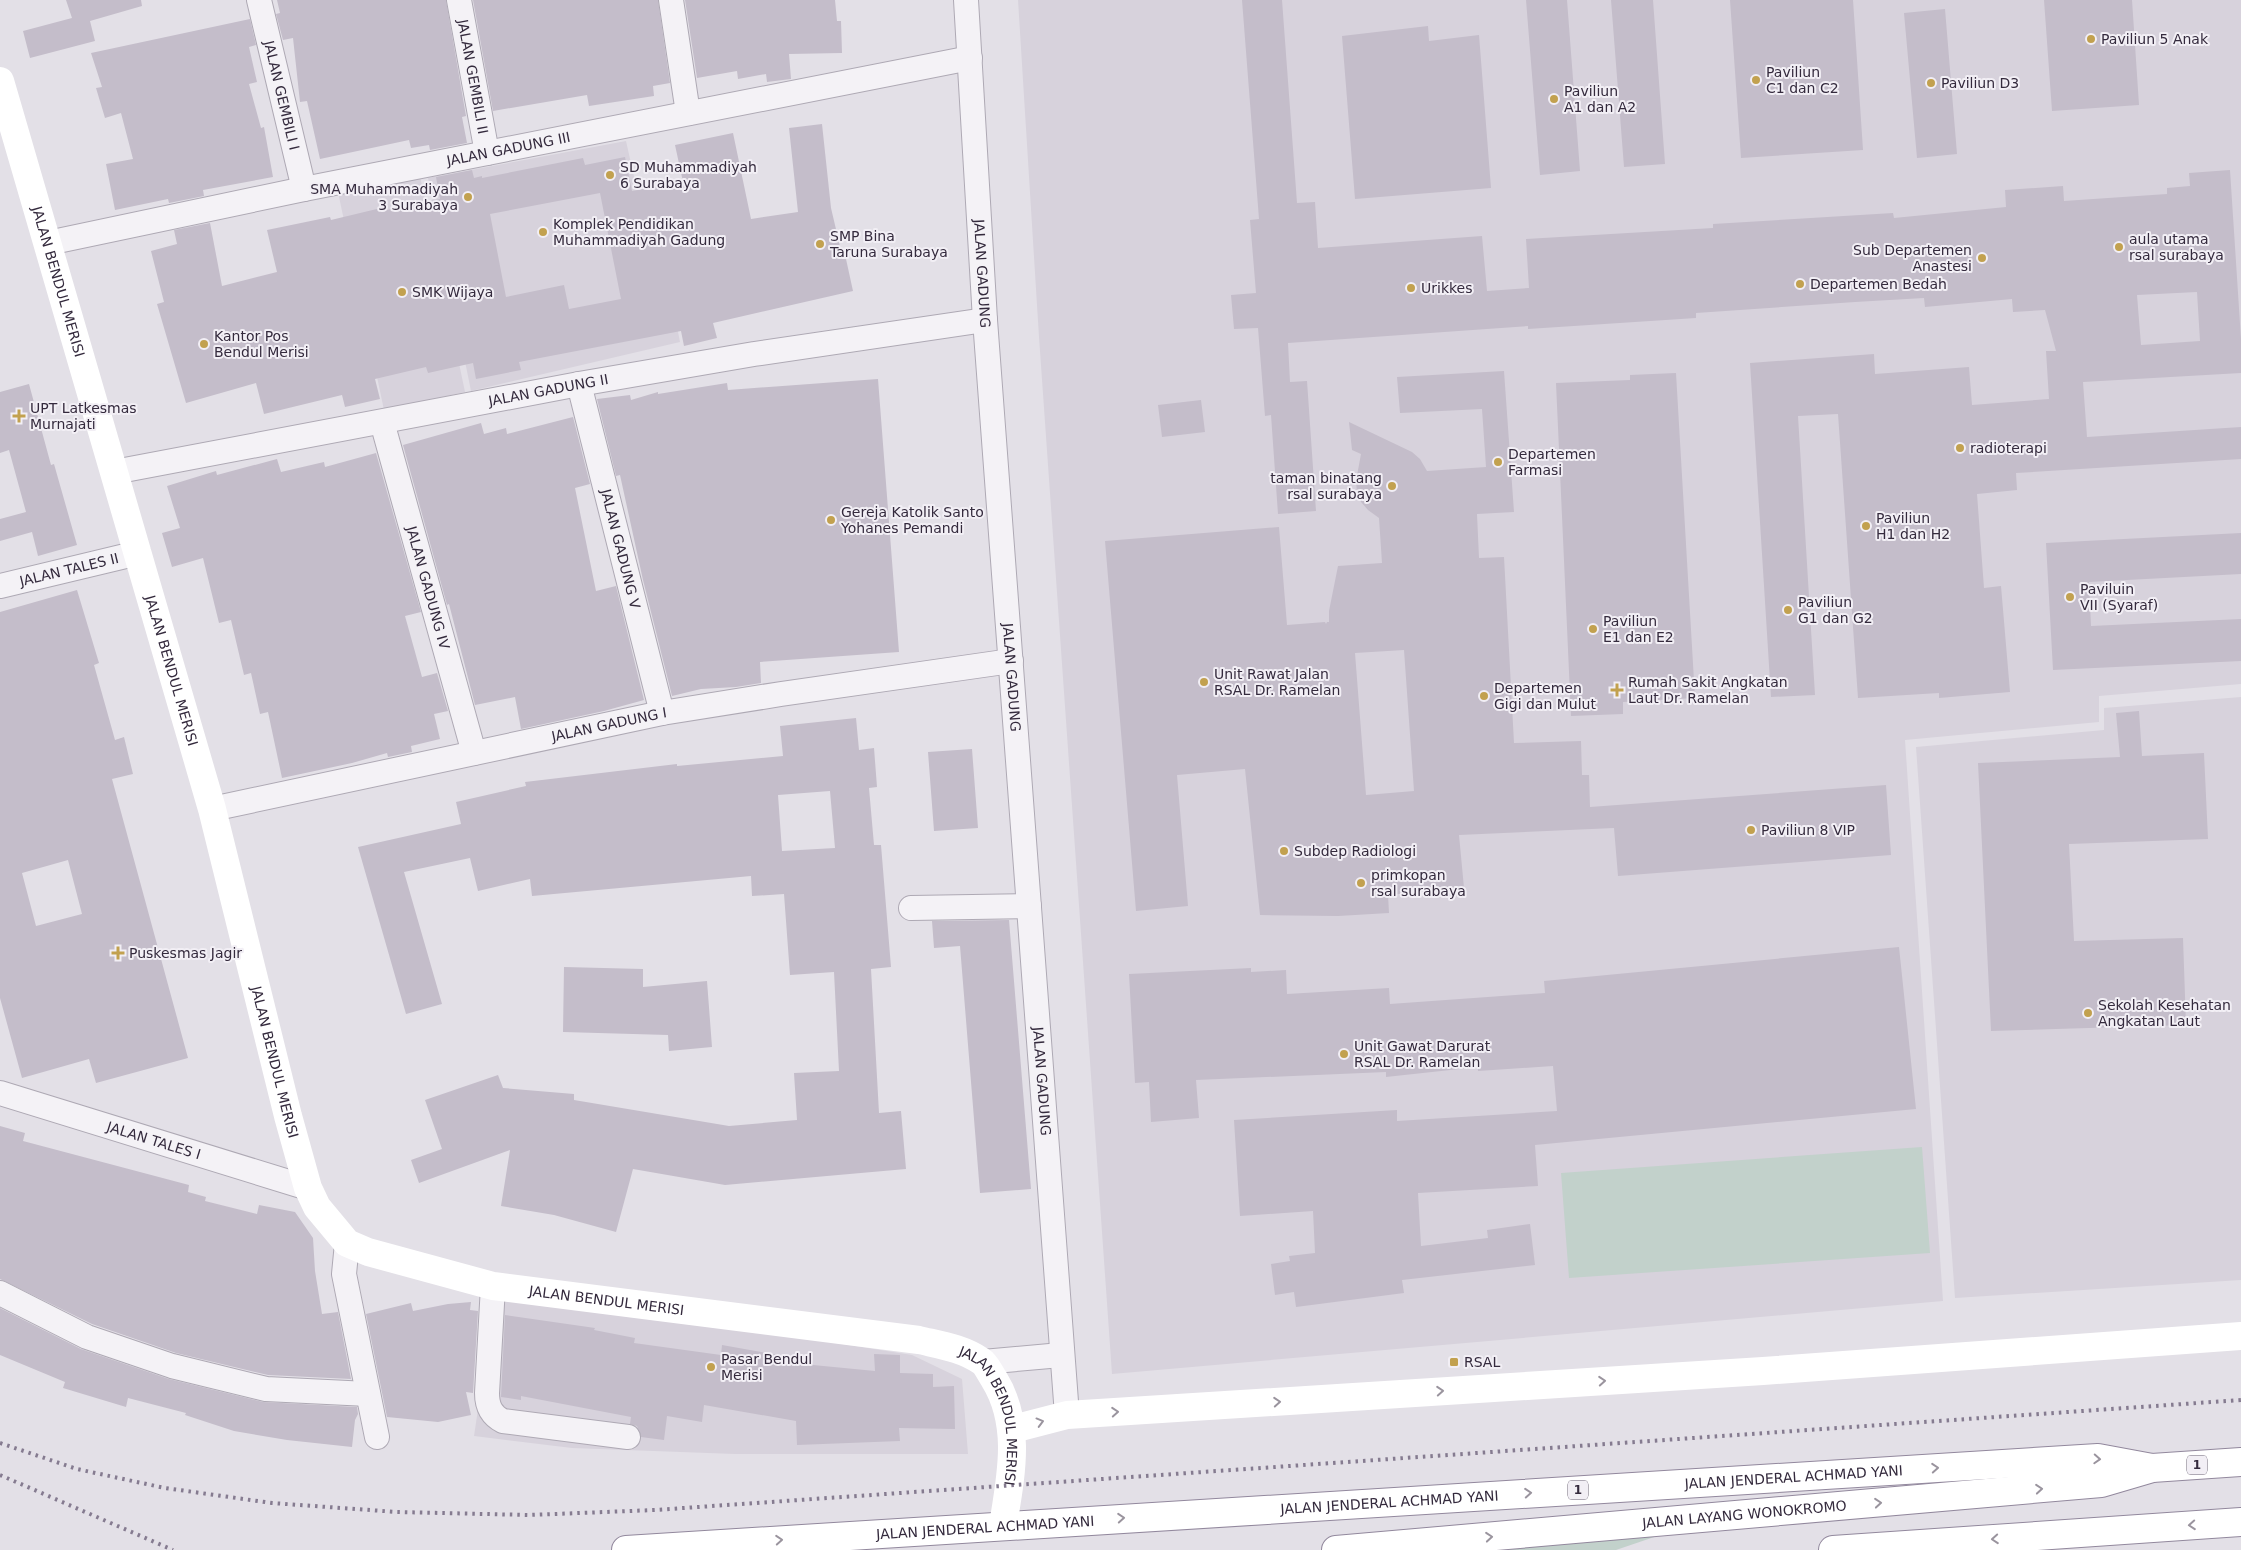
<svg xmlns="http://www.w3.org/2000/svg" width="2241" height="1550" viewBox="0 0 2241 1550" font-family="'DejaVu Sans',sans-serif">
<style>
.built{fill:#d7d2dc}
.green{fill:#c2d1cb}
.building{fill:#c4bdca;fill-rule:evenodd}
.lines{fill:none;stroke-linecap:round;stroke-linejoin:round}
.street-casing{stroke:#aea9b4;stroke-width:26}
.highway-casing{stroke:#92889d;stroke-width:30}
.street{stroke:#f4f2f6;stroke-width:24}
.secondary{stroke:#fff;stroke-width:28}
.highway{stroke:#fff;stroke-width:28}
.rail{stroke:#857b90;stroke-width:4;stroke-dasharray:2.5 5;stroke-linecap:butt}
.oneway{stroke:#9a949e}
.poi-dot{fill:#c2a14f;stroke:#f2eff5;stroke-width:2}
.labels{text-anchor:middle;stroke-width:4;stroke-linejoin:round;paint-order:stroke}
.shield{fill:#f2eff5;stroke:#6d6574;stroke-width:1}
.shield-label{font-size:12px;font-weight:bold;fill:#342a3d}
.poi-label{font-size:14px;fill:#342a3d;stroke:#f2eff5;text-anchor:start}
.street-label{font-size:14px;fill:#342a3d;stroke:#f2eff5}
</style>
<rect width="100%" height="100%" fill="#e3e0e7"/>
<!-- built -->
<path class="built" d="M 1018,0 L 2241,0 L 2241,684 L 2099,696 L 2099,722 L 1905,740 L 1943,1301 L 1112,1374 L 1039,337 Z
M 626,141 L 659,288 L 669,286 L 680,342 L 471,391 L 428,178 Z
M 420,176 L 465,392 L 384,410 L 338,192 Z
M 2241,697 L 2241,1280 L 1955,1298 L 1916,747 L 2104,730 L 2104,708 Z
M 496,1289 L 912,1355 L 962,1379 L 968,1454 L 735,1454 L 572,1448 L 474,1436 Z"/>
<!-- green -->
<path class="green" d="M 1922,1147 L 1930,1253 L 1569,1278 L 1561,1173 Z
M 1663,1534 L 1616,1550 L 1430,1550 Z"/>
<!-- building -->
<path class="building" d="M 66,0 L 141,0 L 142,6 L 90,21 L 95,41 L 30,58 L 23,31 L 72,18 Z
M 277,0 L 446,0 L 466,116 L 462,117 L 467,143 L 430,150 L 429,145 L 411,148 L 409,140 L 320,159 L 307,101 L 300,102 L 293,38 L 283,40 L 276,14 L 280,13 Z
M 473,0 L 658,0 L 670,83 L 653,86 L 654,96 L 589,106 L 587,95 L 493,111 Z
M 685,0 L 835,0 L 837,21 L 841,21 L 842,53 L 789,54 L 791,79 L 767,82 L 766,74 L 738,79 L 737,71 L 697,78 Z
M 1242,0 L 1282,0 L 1297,203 L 1315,202 L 1318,248 L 1482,236 L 1487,291 L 1529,288 L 1526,239 L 1713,228 L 1713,224 L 1893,213 L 1894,218 L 2006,207 L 2005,190 L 2063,186 L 2064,201 L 2167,194 L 2167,188 L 2190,186 L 2189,173 L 2230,170 L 2241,339 L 2241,373 L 2083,382 L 2087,437 L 2241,427 L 2241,459 L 2016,473 L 2017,490 L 1977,494 L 1984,588 L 2001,586 L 2010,692 L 1939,698 L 1939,693 L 1858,698 L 1838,414 L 1798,416 L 1815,695 L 1771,697 L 1750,363 L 1874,354 L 1875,374 L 1969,367 L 1972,405 L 2049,399 L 2046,351 L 2056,351 L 2045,310 L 2013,312 L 2012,299 L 1925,307 L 1924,298 L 1855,302 L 1696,313 L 1696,318 L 1528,329 L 1528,326 L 1288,343 L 1290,382 L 1307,381 L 1316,511 L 1278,514 L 1271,415 L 1265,416 L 1258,328 L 1234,329 L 1231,295 L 1256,293 L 1250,220 L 1259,219 ZM 2197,292 L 2200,341 L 2141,345 L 2137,295 Z
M 1526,0 L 1567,0 L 1580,171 L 1540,175 Z
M 1611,0 L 1653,0 L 1665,164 L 1624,167 Z
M 1730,0 L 1853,0 L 1863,150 L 1741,158 Z
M 2044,0 L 2132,0 L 2139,105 L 2052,111 Z
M 1945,9 L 1957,154 L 1917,158 L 1904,13 Z
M 250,19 L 256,45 L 249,47 L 257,82 L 249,84 L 261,128 L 264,127 L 273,177 L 203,190 L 204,196 L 169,203 L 168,199 L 115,210 L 106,164 L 133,159 L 121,113 L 105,118 L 96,88 L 102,87 L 91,53 Z
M 1428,26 L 1429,41 L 1479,35 L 1491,188 L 1355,199 L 1342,36 Z
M 822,124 L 831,208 L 843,259 L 846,259 L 853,291 L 713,323 L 717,338 L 684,346 L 681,331 L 519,362 L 521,370 L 476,379 L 473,363 L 428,373 L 426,367 L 375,379 L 380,399 L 345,407 L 342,395 L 264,414 L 256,383 L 186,403 L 157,304 L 164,302 L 151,251 L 177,244 L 174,230 L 210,223 L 222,286 L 277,272 L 267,230 L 330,217 L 331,220 L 381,208 L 382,211 L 440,199 L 436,177 L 472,170 L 474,178 L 482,176 L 482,178 L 583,158 L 585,165 L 625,157 L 632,191 L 683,182 L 675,145 L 733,133 L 751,219 L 798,212 L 789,128 ZM 600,193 L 621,299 L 569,309 L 564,285 L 506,297 L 490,214 Z
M 1504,371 L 1514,512 L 1477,514 L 1479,558 L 1504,557 L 1514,743 L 1581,741 L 1582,775 L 1589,775 L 1590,807 L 1886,785 L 1891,855 L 1618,876 L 1614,828 L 1459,835 L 1464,888 L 1388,895 L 1389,913 L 1338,916 L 1260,915 L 1245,769 L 1177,775 L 1188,906 L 1136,911 L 1105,541 L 1279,527 L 1287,625 L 1325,622 L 1326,624 L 1327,622 L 1329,622 L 1329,611 L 1338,566 L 1382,563 L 1379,518 L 1368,510 L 1361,502 L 1357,492 L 1356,481 L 1361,454 L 1352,450 L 1349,422 L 1412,452 L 1420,459 L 1427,471 L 1486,467 L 1482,409 L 1400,413 L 1397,377 ZM 1404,650 L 1414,791 L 1366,795 L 1355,653 Z
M 1676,373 L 1695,698 L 1623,702 L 1623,714 L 1571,716 L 1556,383 L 1630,380 L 1630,375 Z
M 878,379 L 899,652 L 760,662 L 761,683 L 736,687 L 701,689 L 672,696 L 643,580 L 620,475 L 616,476 L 597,399 L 630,395 L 631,400 L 658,392 L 658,394 L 727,383 L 728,390 Z
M 29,384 L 51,465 L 54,464 L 77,545 L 38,556 L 32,532 L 0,541 L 0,519 L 26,512 L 9,450 L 0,453 L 0,392 Z
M 1201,400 L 1205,432 L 1162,437 L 1158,405 Z
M 573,417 L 590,484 L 575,488 L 596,591 L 616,586 L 644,700 L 604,711 L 521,729 L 515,697 L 475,705 L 449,604 L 447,605 L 403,445 L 481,423 L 484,434 L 506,428 L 507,434 Z
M 376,453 L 421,612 L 405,616 L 422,677 L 437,673 L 448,711 L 434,714 L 440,739 L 411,746 L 412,752 L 388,757 L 387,753 L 352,763 L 282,778 L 268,712 L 260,714 L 251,673 L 244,675 L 231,620 L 219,623 L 203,558 L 172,567 L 162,533 L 180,528 L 167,486 L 216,471 L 217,475 L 277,459 L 281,472 L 324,462 L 325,467 Z
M 2241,533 L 2241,574 L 2089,582 L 2091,626 L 2241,619 L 2241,661 L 2053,670 L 2046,543 Z
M 77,590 L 99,663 L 94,665 L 115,740 L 124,737 L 133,774 L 112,779 L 188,1058 L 96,1083 L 89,1059 L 22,1078 L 0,998 L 0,612 ZM 68,860 L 82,914 L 36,926 L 22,873 Z
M 2139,711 L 2142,756 L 2204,753 L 2208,839 L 2069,844 L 2074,941 L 2183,938 L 2186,1025 L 1991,1031 L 1978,763 L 2120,757 L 2116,713 Z
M 856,718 L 859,750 L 874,748 L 877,787 L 869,788 L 874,845 L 881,845 L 891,967 L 871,969 L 879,1113 L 901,1111 L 906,1169 L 725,1185 L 633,1169 L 616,1232 L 554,1215 L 501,1206 L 510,1150 L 419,1183 L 411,1160 L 442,1149 L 425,1100 L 498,1075 L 503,1088 L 574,1094 L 574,1100 L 729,1126 L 797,1120 L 794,1073 L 839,1071 L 834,972 L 790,975 L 784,894 L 752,896 L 751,876 L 532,896 L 530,879 L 478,891 L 470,858 L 404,872 L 442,1004 L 406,1014 L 358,847 L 461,824 L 456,802 L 526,786 L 525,782 L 677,764 L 677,766 L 783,756 L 780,726 ZM 830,791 L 835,848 L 782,851 L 778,795 Z
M 972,749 L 978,828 L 934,831 L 928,752 Z
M 1009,920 L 1031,1189 L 980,1193 L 960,946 L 934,948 L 932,921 Z
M 1899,947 L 1916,1109 L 1535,1145 L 1538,1186 L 1418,1193 L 1421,1246 L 1488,1238 L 1487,1230 L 1530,1224 L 1535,1265 L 1402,1280 L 1404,1293 L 1296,1307 L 1294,1292 L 1275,1295 L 1271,1264 L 1290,1261 L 1289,1256 L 1315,1253 L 1313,1211 L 1240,1216 L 1234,1120 L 1397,1110 L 1397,1121 L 1557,1111 L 1553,1066 L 1478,1071 L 1478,1067 L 1386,1077 L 1386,1072 L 1196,1080 L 1199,1118 L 1151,1122 L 1149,1082 L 1135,1083 L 1129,974 L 1251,968 L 1251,972 L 1286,970 L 1287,994 L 1389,988 L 1390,1004 L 1545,993 L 1544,981 Z
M 564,967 L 643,969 L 643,987 L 707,981 L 712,1047 L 669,1051 L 668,1035 L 563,1032 Z
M 0,1126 L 25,1133 L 23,1141 L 189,1185 L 188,1192 L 206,1197 L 205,1201 L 257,1214 L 259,1205 L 295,1212 L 313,1238 L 315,1271 L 322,1314 L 338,1312 L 351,1379 L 268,1375 L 176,1353 L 92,1324 L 0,1279 Z
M 471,1302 L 470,1310 L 478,1311 L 473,1393 L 466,1392 L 471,1415 L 438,1422 L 387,1417 L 366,1314 L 411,1303 L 413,1311 L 448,1304 Z
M 0,1308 L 81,1349 L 169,1379 L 263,1402 L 357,1407 L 358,1414 L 355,1420 L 352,1447 L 287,1440 L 234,1431 L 185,1415 L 186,1413 L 128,1398 L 126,1407 L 63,1388 L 65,1382 L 0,1355 Z
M 505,1315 L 595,1328 L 594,1330 L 635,1338 L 634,1343 L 721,1355 L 722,1345 L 813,1361 L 813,1365 L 875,1371 L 874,1354 L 900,1355 L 900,1373 L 933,1374 L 933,1387 L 954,1386 L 955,1429 L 899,1428 L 900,1441 L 797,1445 L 796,1421 L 704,1405 L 702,1422 L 667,1416 L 664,1440 L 641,1437 L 637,1426 L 630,1424 L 631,1417 L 521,1396 L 521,1400 L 501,1397 Z"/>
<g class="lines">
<defs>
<g id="street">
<path id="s1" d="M 259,0 L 304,189"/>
<path id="s2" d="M 459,0 L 487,153"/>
<path d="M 671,0 L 688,113"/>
<path id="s3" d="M 966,0 L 985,320 L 1067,1415"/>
<path id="s4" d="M 48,243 L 304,189 L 970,58"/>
<path id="s5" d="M 579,384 L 662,713"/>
<path id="s6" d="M 382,422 L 474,753"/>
<path id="s7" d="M 114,472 L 579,384 L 754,354 L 985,320"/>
<path id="s8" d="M 0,586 L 138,553"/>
<path id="s9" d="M 212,809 L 662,713 L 781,694 L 1011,661"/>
<path d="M 911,908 L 1029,906"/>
<path id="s10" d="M 0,1093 L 308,1188"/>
<path d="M 347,1243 L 344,1274 L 377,1437"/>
<path d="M 493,1286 L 487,1393 C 487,1406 491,1415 503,1421 L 628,1437"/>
<path d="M 0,1293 L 87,1337 L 172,1366 L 266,1389 L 368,1394"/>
<path d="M 983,1362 L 1061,1355"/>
</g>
<g id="highway">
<path id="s12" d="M 626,1550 L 2098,1458 L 2152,1468"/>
<path id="s13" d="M 1336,1550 L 2101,1483 L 2152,1468 L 2241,1462"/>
<path d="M 1833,1550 L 2241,1522"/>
</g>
</defs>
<!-- street casing -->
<use href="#street" class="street-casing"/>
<!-- highway casing -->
<use href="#highway" class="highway-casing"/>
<!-- street -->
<use href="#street" class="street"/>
<!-- secondary -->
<g class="secondary">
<path id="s11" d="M 0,81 L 212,809 L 288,1116 L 308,1188 L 317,1207 L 347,1243 L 368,1252 L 493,1286 L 919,1340 C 940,1345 962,1348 981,1361 C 986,1364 990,1373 994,1379 C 1022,1424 1011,1476 1003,1525"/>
<path d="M 1013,1429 L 1067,1415 L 1763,1371 L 2241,1336"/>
</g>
<!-- highway -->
<use href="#highway" class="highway"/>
<!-- rail -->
<path class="rail" d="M 0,1443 L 77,1469 L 165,1488 L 272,1503 L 397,1512 L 529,1515 L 655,1510 L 2241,1400
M 0,1475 L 173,1550"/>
</g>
<!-- one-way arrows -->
<defs><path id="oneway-chevron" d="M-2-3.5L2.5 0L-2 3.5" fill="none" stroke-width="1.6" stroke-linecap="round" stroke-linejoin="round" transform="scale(1.25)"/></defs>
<g class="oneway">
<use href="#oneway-chevron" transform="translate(1602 1381) rotate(-4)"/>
<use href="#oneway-chevron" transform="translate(1440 1391) rotate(-4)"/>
<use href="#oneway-chevron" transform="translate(1277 1402) rotate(-4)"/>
<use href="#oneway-chevron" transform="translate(1115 1412) rotate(-4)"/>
<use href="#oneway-chevron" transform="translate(1040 1422) rotate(-15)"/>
<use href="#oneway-chevron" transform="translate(2097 1459) rotate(3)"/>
<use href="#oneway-chevron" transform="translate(1935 1468) rotate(-4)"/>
<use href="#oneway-chevron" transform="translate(2039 1489) rotate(-5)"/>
<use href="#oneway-chevron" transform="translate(1528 1493) rotate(-4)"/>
<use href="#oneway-chevron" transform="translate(1878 1503) rotate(-5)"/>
<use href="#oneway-chevron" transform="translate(1121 1518) rotate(-4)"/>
<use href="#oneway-chevron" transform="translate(2192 1525) rotate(176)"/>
<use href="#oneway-chevron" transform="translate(1489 1537) rotate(-5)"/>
<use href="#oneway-chevron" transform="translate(1995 1539) rotate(176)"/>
<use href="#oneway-chevron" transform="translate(779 1540) rotate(-4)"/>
</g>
<!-- markers -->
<g class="poi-dot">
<circle cx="2091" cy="39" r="5"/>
<circle cx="1756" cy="80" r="5"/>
<circle cx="1931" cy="83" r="5"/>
<circle cx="1554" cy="99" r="5"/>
<circle cx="610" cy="175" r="5"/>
<circle cx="468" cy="197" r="5"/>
<circle cx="543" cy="232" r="5"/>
<circle cx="820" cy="244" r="5"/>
<circle cx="2119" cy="247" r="5"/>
<circle cx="1982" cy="258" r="5"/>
<circle cx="1800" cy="284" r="5"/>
<circle cx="1411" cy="288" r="5"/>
<circle cx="402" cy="292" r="5"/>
<circle cx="204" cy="344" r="5"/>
<path d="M16.5 408.5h5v5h5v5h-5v5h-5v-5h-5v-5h5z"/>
<circle cx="1960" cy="448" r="5"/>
<circle cx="1498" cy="462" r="5"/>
<circle cx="1392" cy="486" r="5"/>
<circle cx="831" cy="520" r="5"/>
<circle cx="1866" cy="526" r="5"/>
<circle cx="2070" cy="597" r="5"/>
<circle cx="1788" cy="610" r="5"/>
<circle cx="1593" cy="629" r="5"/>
<circle cx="1204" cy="682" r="5"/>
<path d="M1614.5 682.5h5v5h5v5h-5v5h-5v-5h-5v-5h5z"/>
<circle cx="1484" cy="696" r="5"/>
<circle cx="1751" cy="830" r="5"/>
<circle cx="1284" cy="851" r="5"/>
<circle cx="1361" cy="883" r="5"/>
<path d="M115.5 945.5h5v5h5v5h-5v5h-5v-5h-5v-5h5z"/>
<circle cx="2088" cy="1013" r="5"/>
<circle cx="1344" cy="1054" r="5"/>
<rect x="1449" y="1357" width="10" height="10" rx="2.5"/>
<circle cx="711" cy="1367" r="5"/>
</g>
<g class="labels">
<!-- shield labels -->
<g class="shield">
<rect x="2187" y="1455.5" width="20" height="19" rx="4"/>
<rect x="1568" y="1480.5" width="20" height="19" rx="4"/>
</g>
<g class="shield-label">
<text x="2197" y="1469">1</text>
<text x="1578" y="1494">1</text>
</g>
<!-- poi labels -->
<g class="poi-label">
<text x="2101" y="44">Paviliun 5 Anak</text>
<text x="1766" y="77">Paviliun<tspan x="1766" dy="16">C1 dan C2</tspan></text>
<text x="1941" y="88">Paviliun D3</text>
<text x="1564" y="96">Paviliun<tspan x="1564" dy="16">A1 dan A2</tspan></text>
<text x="620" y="172">SD Muhammadiyah<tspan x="620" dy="16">6 Surabaya</tspan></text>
<text x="458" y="194" text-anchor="end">SMA Muhammadiyah<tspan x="458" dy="16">3 Surabaya</tspan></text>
<text x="553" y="229">Komplek Pendidikan<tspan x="553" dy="16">Muhammadiyah Gadung</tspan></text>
<text x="830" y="241">SMP Bina<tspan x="830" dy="16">Taruna Surabaya</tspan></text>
<text x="2129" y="244">aula utama<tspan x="2129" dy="16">rsal surabaya</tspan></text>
<text x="1972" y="255" text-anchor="end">Sub Departemen<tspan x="1972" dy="16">Anastesi</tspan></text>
<text x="1810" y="289">Departemen Bedah</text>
<text x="1421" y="293">Urikkes</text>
<text x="412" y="297">SMK Wijaya</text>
<text x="214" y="341">Kantor Pos<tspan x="214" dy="16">Bendul Merisi</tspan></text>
<text x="30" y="413">UPT Latkesmas<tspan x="30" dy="16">Murnajati</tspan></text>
<text x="1970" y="453">radioterapi</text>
<text x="1508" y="459">Departemen<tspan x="1508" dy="16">Farmasi</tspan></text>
<text x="1382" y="483" text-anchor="end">taman binatang<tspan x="1382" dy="16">rsal surabaya</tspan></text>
<text x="841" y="517">Gereja Katolik Santo<tspan x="841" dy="16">Yohanes Pemandi</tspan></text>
<text x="1876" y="523">Paviliun<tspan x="1876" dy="16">H1 dan H2</tspan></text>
<text x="2080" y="594">Paviluin<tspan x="2080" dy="16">VII (Syaraf)</tspan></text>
<text x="1798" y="607">Paviliun<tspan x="1798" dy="16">G1 dan G2</tspan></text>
<text x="1603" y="626">Paviliun<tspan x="1603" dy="16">E1 dan E2</tspan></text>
<text x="1214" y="679">Unit Rawat Jalan<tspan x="1214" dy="16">RSAL Dr. Ramelan</tspan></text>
<text x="1628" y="687">Rumah Sakit Angkatan<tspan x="1628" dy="16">Laut Dr. Ramelan</tspan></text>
<text x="1494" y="693">Departemen<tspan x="1494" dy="16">Gigi dan Mulut</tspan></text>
<text x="1761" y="835">Paviliun 8 VIP</text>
<text x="1294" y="856">Subdep Radiologi</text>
<text x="1371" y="880">primkopan<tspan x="1371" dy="16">rsal surabaya</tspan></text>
<text x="129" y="958">Puskesmas Jagir</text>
<text x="2098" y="1010">Sekolah Kesehatan<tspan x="2098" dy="16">Angkatan Laut</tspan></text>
<text x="1354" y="1051">Unit Gawat Darurat<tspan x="1354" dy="16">RSAL Dr. Ramelan</tspan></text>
<text x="721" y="1364">Pasar Bendul<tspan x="721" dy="16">Merisi</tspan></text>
<text x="1464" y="1367">RSAL</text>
</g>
<!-- street labels -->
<g class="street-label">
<text dy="5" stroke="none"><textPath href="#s2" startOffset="78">JALAN GEMBILI II</textPath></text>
<text dy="5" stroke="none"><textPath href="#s1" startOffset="98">JALAN GEMBILI I</textPath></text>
<text dy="5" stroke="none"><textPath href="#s4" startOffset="470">JALAN GADUNG III</textPath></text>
<text dy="5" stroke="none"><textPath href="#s3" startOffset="274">JALAN GADUNG</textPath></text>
<text dy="5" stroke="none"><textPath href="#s11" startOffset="209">JALAN BENDUL MERISI</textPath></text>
<text dy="5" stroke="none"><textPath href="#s7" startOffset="442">JALAN GADUNG II</textPath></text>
<text dy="5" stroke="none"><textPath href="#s5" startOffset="170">JALAN GADUNG V</textPath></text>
<text dy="5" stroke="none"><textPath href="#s8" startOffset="71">JALAN TALES II</textPath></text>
<text dy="5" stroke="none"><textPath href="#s6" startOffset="172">JALAN GADUNG IV</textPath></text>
<text dy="5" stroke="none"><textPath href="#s11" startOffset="614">JALAN BENDUL MERISI</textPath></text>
<text dy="5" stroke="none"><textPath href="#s3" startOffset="679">JALAN GADUNG</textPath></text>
<text dy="5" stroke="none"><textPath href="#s9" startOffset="406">JALAN GADUNG I</textPath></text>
<text dy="5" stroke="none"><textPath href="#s11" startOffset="1019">JALAN BENDUL MERISI</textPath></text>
<text dy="5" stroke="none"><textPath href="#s3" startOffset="1084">JALAN GADUNG</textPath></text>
<text dy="5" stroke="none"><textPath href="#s10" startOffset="161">JALAN TALES I</textPath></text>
<text dy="5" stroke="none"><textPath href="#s11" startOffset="1484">JALAN BENDUL MERISI</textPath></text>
<text dy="5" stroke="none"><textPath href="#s11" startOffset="1919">JALAN BENDUL MERISI</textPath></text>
<text dy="5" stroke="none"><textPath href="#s12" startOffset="1170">JALAN JENDERAL ACHMAD YANI</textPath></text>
<text dy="5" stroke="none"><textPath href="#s12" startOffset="765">JALAN JENDERAL ACHMAD YANI</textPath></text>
<text dy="5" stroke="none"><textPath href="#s13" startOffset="410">JALAN LAYANG WONOKROMO</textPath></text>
<text dy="5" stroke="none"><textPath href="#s12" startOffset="360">JALAN JENDERAL ACHMAD YANI</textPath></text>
</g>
</g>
</svg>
